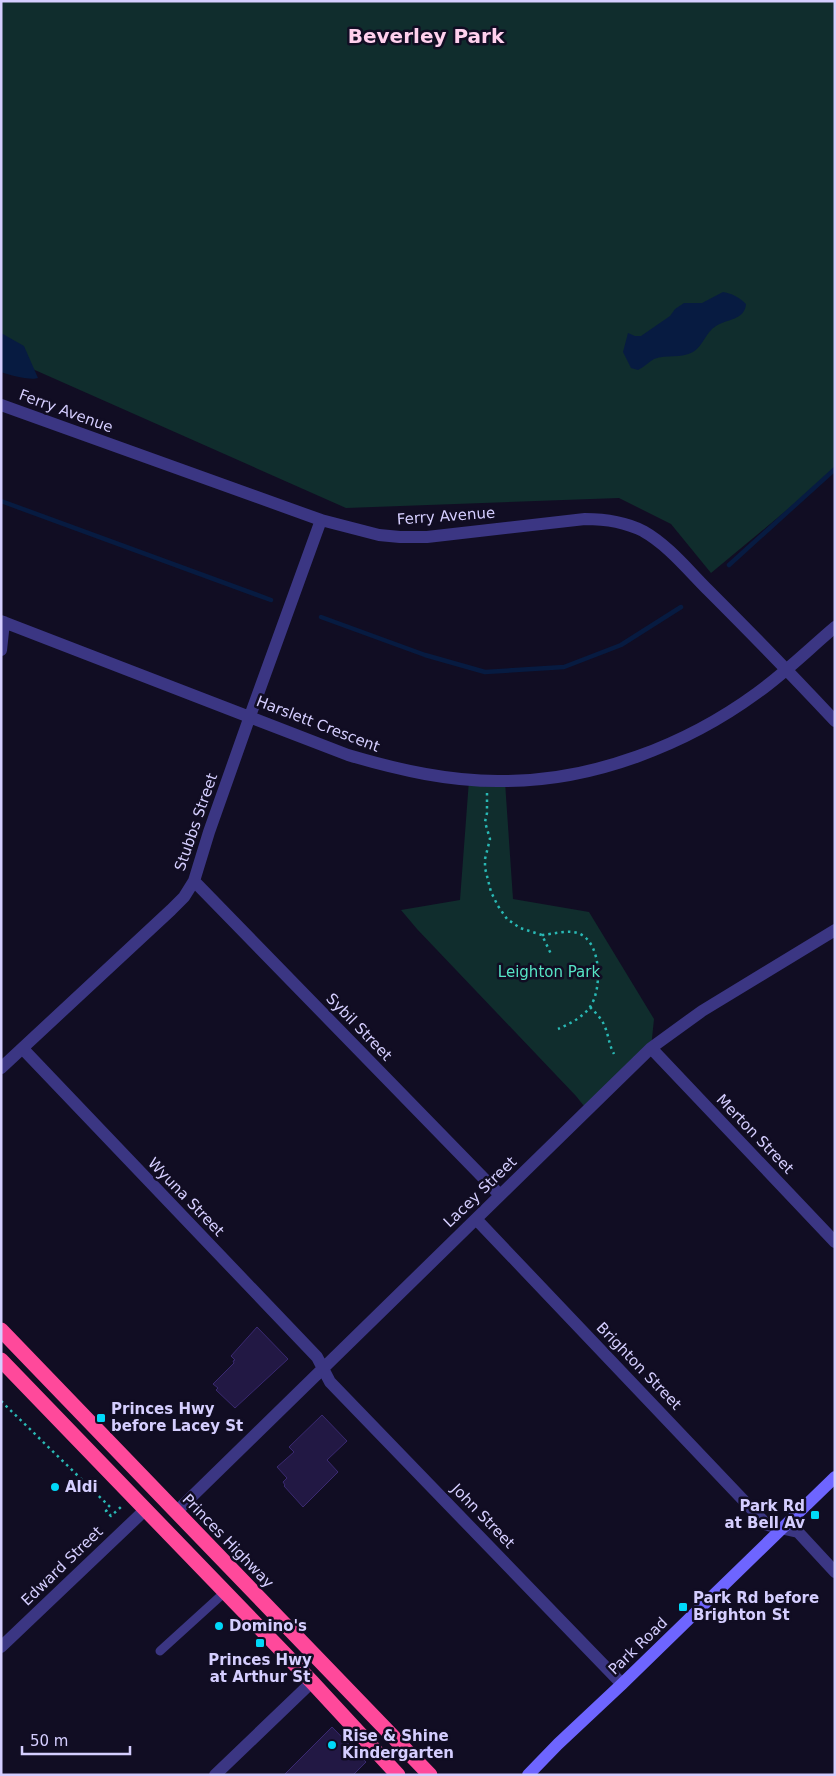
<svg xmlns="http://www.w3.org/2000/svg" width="836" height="1776" viewBox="0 0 836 1776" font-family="'DejaVu Sans',sans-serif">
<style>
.green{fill:#102d2d}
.water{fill:#071b41}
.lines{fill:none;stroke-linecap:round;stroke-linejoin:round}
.stream{stroke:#071b41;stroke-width:4.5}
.building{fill:#221844;stroke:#3a2971}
.path{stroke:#29b8b4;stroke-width:2.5;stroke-dasharray:2.5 4;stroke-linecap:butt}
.lane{stroke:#3b3683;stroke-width:9}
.street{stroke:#3b3683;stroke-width:12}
.secondary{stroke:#6e65ff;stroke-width:12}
.highway{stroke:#ff499b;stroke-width:15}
.poi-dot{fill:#00d9f9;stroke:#110d23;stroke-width:2}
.labels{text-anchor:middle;stroke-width:5;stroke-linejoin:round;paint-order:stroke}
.street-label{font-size:15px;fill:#d5ceff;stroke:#110d23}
.park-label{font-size:15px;fill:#56e4c5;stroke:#110d23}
.poi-label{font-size:15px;font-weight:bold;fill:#d5ceff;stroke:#110d23;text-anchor:start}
.district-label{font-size:20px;font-weight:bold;fill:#ffd0ed;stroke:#110d23}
</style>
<rect width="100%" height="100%" fill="#110d23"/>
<!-- green -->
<path class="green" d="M 1,1 L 835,1 L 835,470 L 711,573 L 671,524 L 619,498 L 346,508 L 1,355 Z
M 469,780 L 505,782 L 513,899 L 589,912 L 654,1019 L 651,1048 L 588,1111 L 576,1096 L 417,929 L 401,910 L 460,900 Z"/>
<!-- water -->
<path class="water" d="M 723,292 C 733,294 739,297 746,304 C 745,320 727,319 716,326 C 705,333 704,345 693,352 C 681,359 667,354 654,359 C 649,362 644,367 638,370 L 631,368 L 623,352 L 628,333 L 635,336 L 641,336 L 670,316 L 675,309 L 684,303 L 702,303 Z
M 1,333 L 24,346 L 38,378 C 31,381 9,375 1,372 Z"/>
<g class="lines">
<!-- stream -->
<path class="stream" d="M 1,501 L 271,600
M 729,565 L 835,469
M 321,617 L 425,655 L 485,672 L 564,667 L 621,645 L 681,607"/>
</g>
<!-- building -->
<path class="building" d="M 257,1327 L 288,1359 L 235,1408 L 216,1390 L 218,1388 L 213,1384 L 234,1363 L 233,1361 L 235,1360 L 231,1356 Z
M 322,1415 L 347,1441 L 327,1460 L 338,1472 L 303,1507 L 284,1486 L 285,1485 L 283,1482 L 287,1478 L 277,1467 L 294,1452 L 289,1447 Z
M 332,1727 L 366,1762 L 353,1775 L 284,1775 Z"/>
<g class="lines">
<!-- path -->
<path class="path" d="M 487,793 L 487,813 L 485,822 L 490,839 L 485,859 L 485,868 L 491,892 L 498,906 L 507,919 L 520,928 L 542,935 L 551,954
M 542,935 C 553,934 570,929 580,934 C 602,944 602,990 590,1007 C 582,1018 569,1024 558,1029
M 590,1007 C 596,1013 602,1019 605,1027 C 609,1037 609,1045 614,1054
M 1,1401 L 110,1507 L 106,1511 L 111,1516 L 122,1506"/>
<!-- lane -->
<path class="lane" d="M 160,1651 L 225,1592"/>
<!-- street -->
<path class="street" d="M 1,405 L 321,520 L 379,535 L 400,537 L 427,537 L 585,519 C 605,519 625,522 643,531 C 668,545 688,570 708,590 C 751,633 793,676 835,721
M 1,621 L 348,755 C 399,770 451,782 504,781 C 593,781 686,745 757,693 C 785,673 809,649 835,627
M 1,650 L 4,622
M 194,881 L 500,1195
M 651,1048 L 835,1242
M 23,1049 L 317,1357 L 330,1382 L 622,1684
M 1,1068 L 171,910 L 184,897 L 194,881 L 209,832 L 250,716 L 321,520
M 476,1219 L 767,1525 L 798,1532 L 835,1572
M 176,1512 L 651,1048 L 702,1011 L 835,930
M 1,1647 L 146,1509
M 215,1775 L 312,1682"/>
<!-- secondary -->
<path class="secondary" d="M 528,1775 L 558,1744 L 622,1684 L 835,1477"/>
<!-- highway -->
<path class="highway" d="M 1,1330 L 430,1775
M 1,1360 L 312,1682 L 398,1775"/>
</g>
<!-- markers -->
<g class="poi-dot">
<rect x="96" y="1413" width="10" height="10" rx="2.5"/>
<circle cx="55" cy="1487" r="5"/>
<rect x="810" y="1510" width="10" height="10" rx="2.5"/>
<rect x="678" y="1602" width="10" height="10" rx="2.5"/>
<circle cx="219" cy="1626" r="5"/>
<rect x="255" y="1638" width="10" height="10" rx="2.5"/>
<circle cx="332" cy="1745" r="5"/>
</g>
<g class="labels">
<!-- street labels -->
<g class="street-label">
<text transform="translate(66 411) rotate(20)" y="5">Ferry Avenue</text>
<text transform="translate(446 516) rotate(-4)" y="5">Ferry Avenue</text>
<text transform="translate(318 724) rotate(21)" y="5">Harslett Crescent</text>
<text transform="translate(196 822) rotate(-71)" y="5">Stubbs Street</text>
<text transform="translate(359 1027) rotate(46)" y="5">Sybil Street</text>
<text transform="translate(755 1134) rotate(46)" y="5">Merton Street</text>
<text transform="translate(480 1192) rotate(-44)" y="5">Lacey Street</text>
<text transform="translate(186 1197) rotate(46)" y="5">Wyuna Street</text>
<text transform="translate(639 1366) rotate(46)" y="5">Brighton Street</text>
<text transform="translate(483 1516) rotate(46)" y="5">John Street</text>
<text transform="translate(228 1541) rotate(46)" y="5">Princes Highway</text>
<text transform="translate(62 1566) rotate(-44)" y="5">Edward Street</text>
<text transform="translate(638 1646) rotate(-44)" y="5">Park Road</text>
</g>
<!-- park labels -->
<g class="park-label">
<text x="549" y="977">Leighton Park</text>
</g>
<!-- poi labels -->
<g class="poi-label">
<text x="111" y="1414">Princes Hwy<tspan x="111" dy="17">before Lacey St</tspan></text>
<text x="65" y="1492">Aldi</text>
<text x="805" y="1511" text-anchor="end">Park Rd<tspan x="805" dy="17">at Bell Av</tspan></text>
<text x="693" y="1603">Park Rd before<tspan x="693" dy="17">Brighton St</tspan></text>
<text x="229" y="1631">Domino's</text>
<text x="260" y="1665" text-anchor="middle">Princes Hwy<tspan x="260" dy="17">at Arthur St</tspan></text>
<text x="342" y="1741">Rise &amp; Shine<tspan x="342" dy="17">Kindergarten</tspan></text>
</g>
<!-- district labels -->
<g class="district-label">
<text x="426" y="43">Beverley Park</text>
</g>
</g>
<!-- border -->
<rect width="836" height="1776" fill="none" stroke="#d5ceff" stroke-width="5"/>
<!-- scale -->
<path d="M22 1746v8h108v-8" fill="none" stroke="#d5ceff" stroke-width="2.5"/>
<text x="30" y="1746" font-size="15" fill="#d5ceff" stroke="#110d23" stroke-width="4" paint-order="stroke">50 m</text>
</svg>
